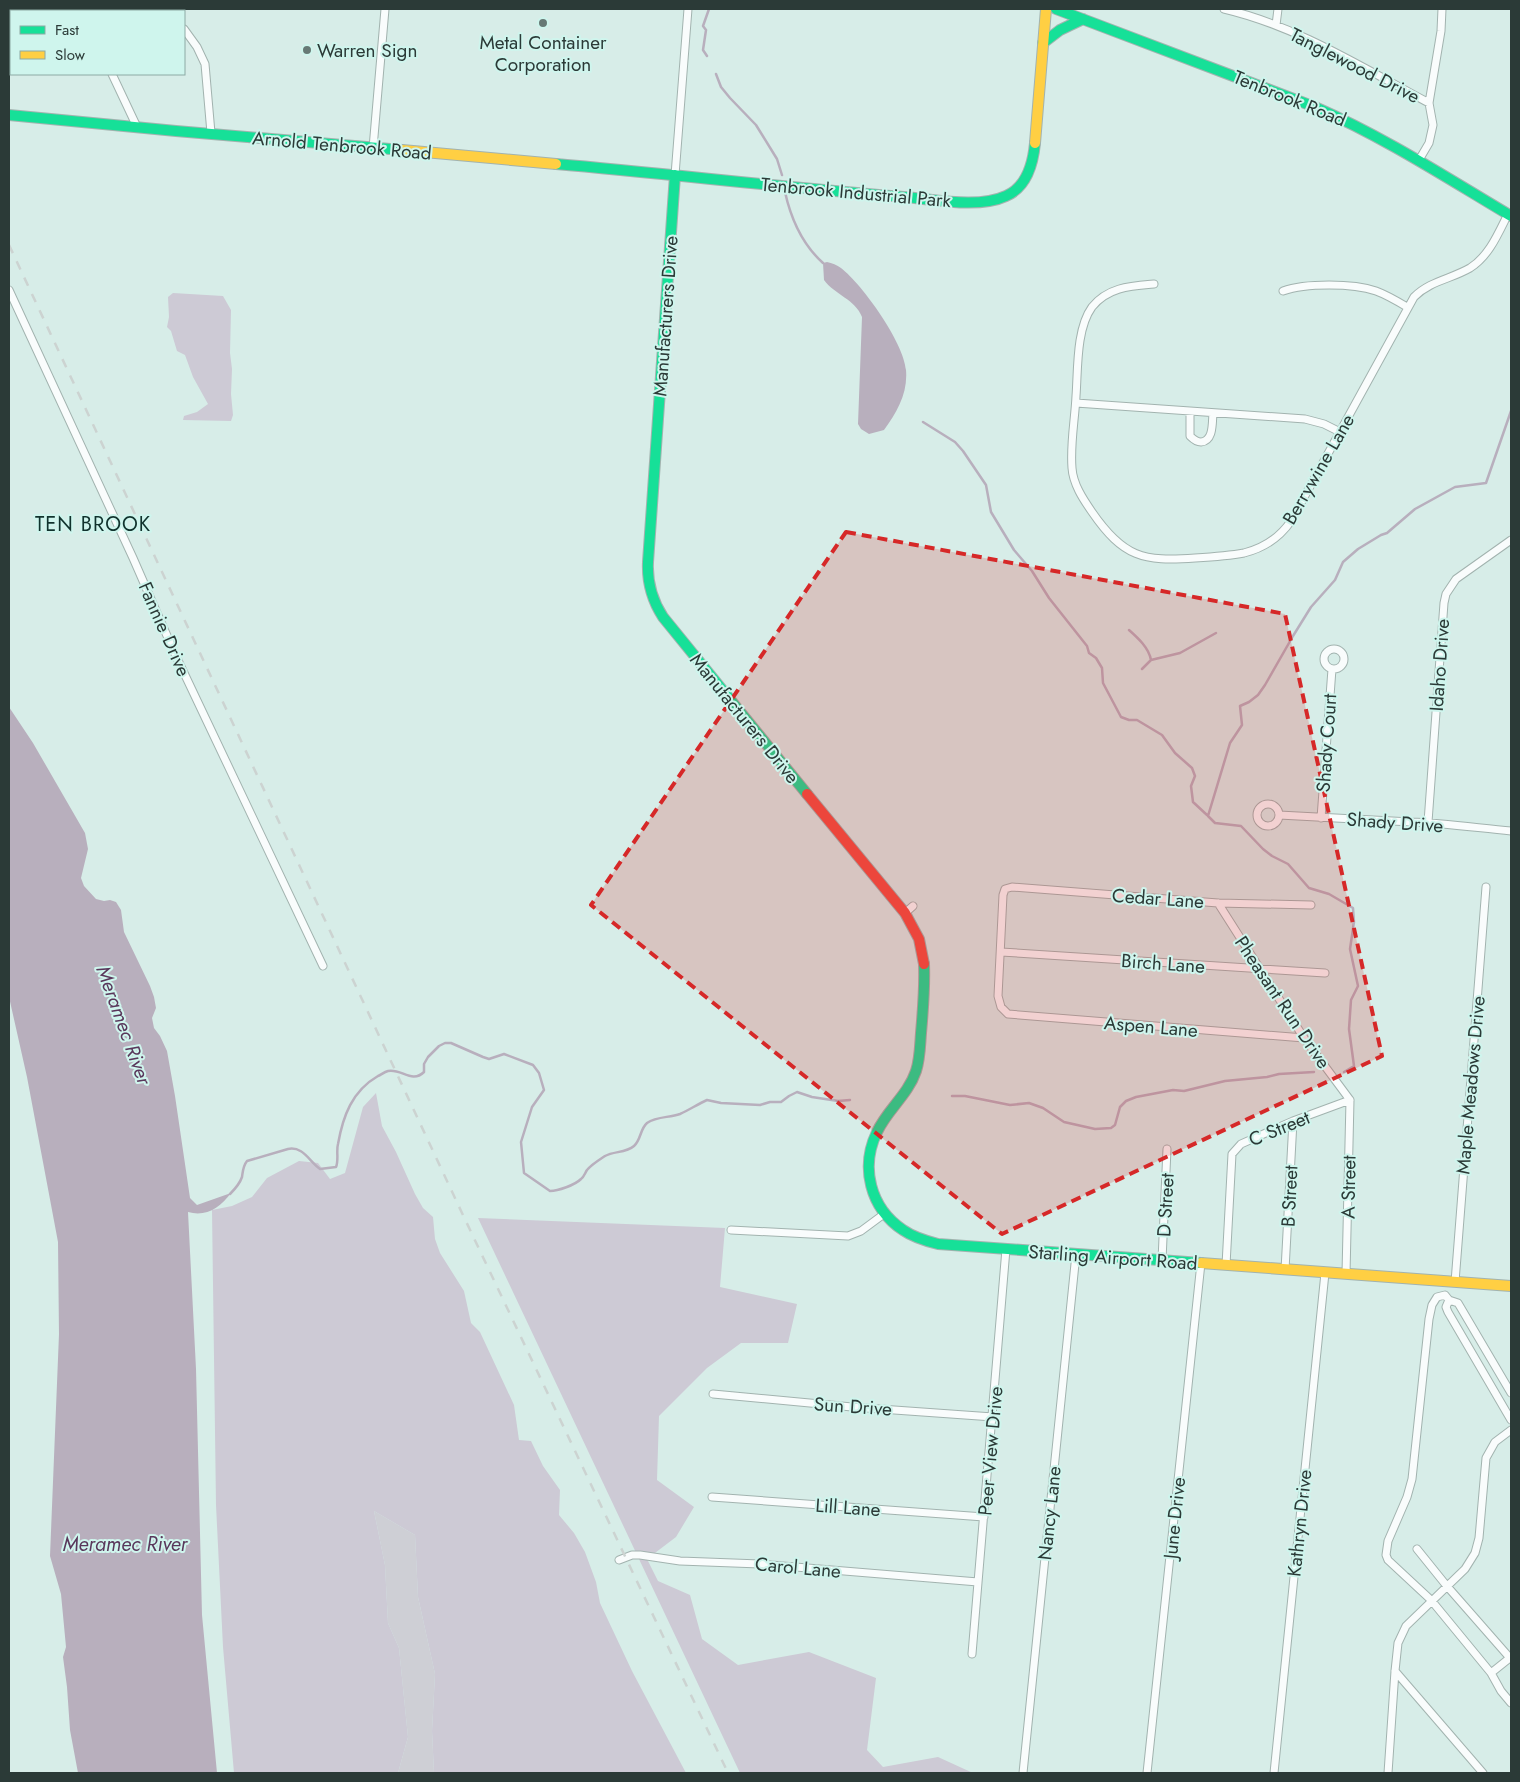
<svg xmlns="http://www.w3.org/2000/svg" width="1520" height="1782" viewBox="0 0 1520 1782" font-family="Jost,sans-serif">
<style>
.green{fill:#cecfd5}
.forest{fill:#cdcad5}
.water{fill:#b8afbd}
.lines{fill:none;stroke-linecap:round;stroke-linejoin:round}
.stream{stroke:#b8afbd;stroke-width:2.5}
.street-casing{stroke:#a2b3af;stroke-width:9}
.fast-casing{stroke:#a2b3af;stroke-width:12}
.slow-casing{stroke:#a2b3af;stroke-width:12}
.jam-casing{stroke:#a2b3af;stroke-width:12}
.street{stroke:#f9fcfc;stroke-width:7}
.fast{stroke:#16e098;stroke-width:10}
.slow{stroke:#ffcf43;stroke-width:10}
.jam{stroke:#f24e42;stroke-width:10}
.rail{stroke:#ccd3d1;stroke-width:2.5;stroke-dasharray:9 9;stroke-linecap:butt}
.marked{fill:#d62828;fill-opacity:0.2;stroke:#d62828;stroke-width:4;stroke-dasharray:10 6;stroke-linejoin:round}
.poi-dot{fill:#677975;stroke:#cff5ed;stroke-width:2}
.labels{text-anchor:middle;stroke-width:4;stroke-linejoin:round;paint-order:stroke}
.poi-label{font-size:19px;fill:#2b3a37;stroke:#cff5ed}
.street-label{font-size:19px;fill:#2b3a37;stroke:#cff5ed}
.neighbourhood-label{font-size:20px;letter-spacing:1px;fill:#11322d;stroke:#cff5ed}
.water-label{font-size:20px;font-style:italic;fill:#59375b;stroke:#cff5ed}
</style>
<rect width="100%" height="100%" fill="#d7ede8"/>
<!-- green -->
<path class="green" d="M 374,1511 L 415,1535 L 418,1597 L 435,1674 L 432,1731 L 434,1773 L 398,1773 L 408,1737 L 399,1648 L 388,1623 L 385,1565 Z"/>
<!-- forest -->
<path class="forest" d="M 173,293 L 223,296 L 231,310 L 230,353 L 232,369 L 231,394 L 233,415 L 231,421 L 183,420 L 184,416 L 197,412 L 208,404 L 193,377 L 185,355 L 177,351 L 171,331 L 167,327 L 169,317 L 168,297 Z
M 376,1093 L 382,1126 L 396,1152 L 415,1194 L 423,1208 L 433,1217 L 435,1239 L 440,1253 L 464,1291 L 471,1323 L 480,1332 L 514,1405 L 519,1440 L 531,1441 L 543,1466 L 560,1490 L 559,1515 L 574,1533 L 585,1552 L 596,1582 L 600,1603 L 632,1671 L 686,1773 L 434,1773 L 432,1731 L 435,1674 L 418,1597 L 415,1535 L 374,1511 L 385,1565 L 388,1623 L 399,1648 L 408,1737 L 398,1773 L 234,1773 L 223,1647 L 216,1505 L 212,1210 L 232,1206 L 252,1197 L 267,1178 L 299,1161 L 318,1163 L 330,1179 L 345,1173 L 363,1107 Z
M 478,1218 L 725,1228 L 720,1287 L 797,1304 L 788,1343 L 741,1343 L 707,1368 L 659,1416 L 657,1480 L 694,1507 L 676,1537 L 647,1559 L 658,1581 L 690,1595 L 702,1639 L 738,1665 L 809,1652 L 876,1678 L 867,1750 L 883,1767 L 938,1757 L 973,1773 L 740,1773 Z"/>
<!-- water -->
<path class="water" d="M 827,262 C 832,263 837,265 841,268 C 863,285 904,343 906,370 C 908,393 897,412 884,430 L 869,434 L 861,429 L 858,424 L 862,317 C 855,299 835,295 824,280 L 823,263 Z
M 9,707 L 33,743 L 85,833 L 88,849 L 81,878 L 84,886 L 96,899 L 104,901 L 110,900 L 116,902 L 121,910 L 124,932 L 150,986 L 154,997 L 156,1008 L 152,1018 L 154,1028 L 160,1036 L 167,1051 L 175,1096 L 190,1198 L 197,1205 L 231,1193 C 220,1208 206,1217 188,1212 L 196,1369 L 202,1615 L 217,1773 L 78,1773 L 70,1730 L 67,1687 L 63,1657 L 66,1647 L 61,1594 L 50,1556 L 59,1334 L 58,1242 L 27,1077 L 9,997 Z"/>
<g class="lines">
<!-- stream -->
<path class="stream" d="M 707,56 L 703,50 L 706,30 L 703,26 L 709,9
M 716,74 L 721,87 L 730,98 L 756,125 L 777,159 L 782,175
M 785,192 C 791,219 803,245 823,263
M 923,422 L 955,442 L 963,451 L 986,485 L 991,512 L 1014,550 L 1032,571 L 1049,598 L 1087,646 L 1089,653 L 1096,658 L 1102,668 L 1103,683 L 1121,717 L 1129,720 L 1137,720 L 1162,735 L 1175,753 L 1192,768 L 1195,776 L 1191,786 L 1193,802 L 1207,815
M 1129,630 C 1138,638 1149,648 1151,660
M 1142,669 L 1151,660 L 1180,653 L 1216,633
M 1344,1072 L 1354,1066 L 1349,1029 L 1351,1000 L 1358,986 L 1350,949 L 1354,922 L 1353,908 L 1329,894 L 1309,888 L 1288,864 L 1272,856 L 1263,849 L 1241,826 L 1215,823 L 1208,816 L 1230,743 L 1242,725 L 1240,706 L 1249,702 L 1258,695 L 1265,685 L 1293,636 L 1311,607 L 1335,580 L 1343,562 L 1358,549 L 1381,535 L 1387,533 L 1415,509 L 1455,487 L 1486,483 L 1511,411
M 952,1096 L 965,1096 L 1010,1105 L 1029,1103 L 1043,1108 L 1064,1122 L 1095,1129 L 1111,1128 L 1115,1125 L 1120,1107 L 1126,1101 L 1136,1097 L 1173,1090 L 1184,1091 L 1225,1081 L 1267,1077 L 1279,1074 L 1314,1072
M 230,1194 C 235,1189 240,1183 242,1177 C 243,1170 243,1166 247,1161 L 288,1149 C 303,1146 309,1161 320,1169 L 336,1167 C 339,1160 336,1151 338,1144 C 343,1116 352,1091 378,1076 C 381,1075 384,1072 388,1071 C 401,1068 412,1084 424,1072 L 424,1064 L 428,1057 L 439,1046 L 445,1043 L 451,1043 L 483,1057 L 489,1059 L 504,1054 L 533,1065 L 539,1073 L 544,1090 L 532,1107 L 521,1142 L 524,1173 L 550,1191 C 558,1191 575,1185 581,1179 C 584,1177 585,1173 587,1170 C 592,1164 599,1160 605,1156 C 614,1151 626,1153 634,1146 C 641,1140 640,1129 647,1123 C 657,1116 669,1118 680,1114 C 689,1110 698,1104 707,1100 L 721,1103 L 760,1105 L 770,1102 L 781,1102 L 789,1096 L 797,1092 L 812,1097 L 838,1101 L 850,1100"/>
<defs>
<path id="street" d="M 80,9 L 81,11
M 167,9 L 169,11
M 1224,9 C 1297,26 1363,68 1429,103
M 1276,25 L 1278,9
M 184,29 L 197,47 L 205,64 L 211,133
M 112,74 L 137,127
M 373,148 L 385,9
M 1419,160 L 1429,143 L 1433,125 L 1429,103 L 1441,31 L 1442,9
M 675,175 L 688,9
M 1154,284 C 1131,286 1108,287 1092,307 C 1076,329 1078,370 1076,396 C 1075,419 1070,444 1072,468 C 1073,484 1083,499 1092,512 C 1123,557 1143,562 1195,558 C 1212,557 1228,556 1244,553 C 1264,548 1280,537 1291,521 L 1414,297 C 1430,281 1451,279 1470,268 C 1489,256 1498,234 1508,214
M 9,290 L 133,558 L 175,654 L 323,966
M 1283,291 C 1305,283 1353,283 1376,291 C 1387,295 1397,301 1407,307
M 1076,403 L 1305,419 L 1324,424 L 1340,432
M 1190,411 L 1190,436 C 1193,439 1196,442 1201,442 C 1214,441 1212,422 1213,413
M1324 659a10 10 0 1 1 20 0a10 10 0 1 1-20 0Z
M1257 815a11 11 0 1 1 22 0a11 11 0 1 1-22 0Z
M 1279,815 L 1411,822 C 1444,823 1478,828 1511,831
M 1321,818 L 1332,669
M 1428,822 L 1444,603 L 1446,594 L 1456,579 L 1511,540
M 1218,903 L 1304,1038 L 1350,1100
M 905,913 L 913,906
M 1001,952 L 1325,973
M 1304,1038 L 1008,1014 L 1001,1007 L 998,996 L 1003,895 L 1005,889 L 1012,887 L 1218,903 L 1311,905
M 731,1230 L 848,1236 L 861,1231 L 884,1214
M 1162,1260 L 1167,1149
M 1226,1265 L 1232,1154 L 1241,1144 L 1293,1121 L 1350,1100
M 1285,1270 L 1293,1121
M 1346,1274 L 1350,1100
M 1455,1282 L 1486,887
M 1449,1300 L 1446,1307 L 1448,1312 L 1511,1420
M 1511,1393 L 1458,1303 L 1449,1300 L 1445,1295 L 1437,1297 L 1432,1305 L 1429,1319 L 1412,1479 L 1407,1497 L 1388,1541 L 1386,1555 L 1388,1560 L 1431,1600 L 1491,1673 L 1501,1691 L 1511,1703
M 713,1394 L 852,1407 L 993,1417
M 712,1497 L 984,1517
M 1417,1549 L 1446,1585 L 1510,1658
M 619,1560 L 632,1555 L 640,1555 L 680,1561 L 760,1564 L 978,1582
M 972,1654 L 1006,1249
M 1395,1671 L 1483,1773
M 1491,1673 L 1511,1657
M 1023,1773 L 1076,1254
M 1147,1773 L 1201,1263
M 1274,1773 L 1325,1273
M 1388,1773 L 1395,1671 L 1398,1643 L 1406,1626 L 1465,1569 L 1475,1553 L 1479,1538 L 1486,1458 L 1495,1442 L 1511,1430"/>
<path id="fast" d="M 1056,9 L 1315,107 C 1384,137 1447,178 1511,216
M 1043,43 L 1060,30 L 1083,19
M 9,115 L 176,131 L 402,150
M 556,164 C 672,174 788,188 904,197 C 933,199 978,209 1006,196 C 1027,187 1033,164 1035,143
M 675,175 L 648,562 C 647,582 652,600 663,617 L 807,794
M 924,964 C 925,988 923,1010 921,1033 C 920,1046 920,1059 916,1071 C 908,1095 887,1110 877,1132 C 860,1167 870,1208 903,1230 C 913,1237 926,1241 938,1244 L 1201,1263"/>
<path id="slow" d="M 1035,143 L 1046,9
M 402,150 L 556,164
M 1201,1263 L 1511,1286"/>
<path id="jam" d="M 807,794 L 905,913 L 919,939 L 924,964"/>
</defs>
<!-- street casing -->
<use href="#street" class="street-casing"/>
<!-- fast casing -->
<use href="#fast" class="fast-casing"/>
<!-- slow casing -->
<use href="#slow" class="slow-casing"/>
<!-- jam casing -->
<use href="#jam" class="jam-casing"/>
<!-- street -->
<use href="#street" class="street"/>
<!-- fast -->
<use href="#fast" class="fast"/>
<!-- slow -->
<use href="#slow" class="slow"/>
<!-- jam -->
<use href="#jam" class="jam"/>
<!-- rail -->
<path class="rail" d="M 9,245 L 462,1213 L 728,1773"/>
</g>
<!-- marked area -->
<path class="marked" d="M 846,532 L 1285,614 L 1382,1056 L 1002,1234 L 591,905 Z"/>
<!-- markers -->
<g class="poi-dot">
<circle cx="543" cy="23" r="5"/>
<circle cx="307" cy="50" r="5"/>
</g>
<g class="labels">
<!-- poi labels -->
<g class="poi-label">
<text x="543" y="49">Metal Container<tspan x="543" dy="22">Corporation</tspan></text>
<text x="317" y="57" text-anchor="start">Warren Sign</text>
</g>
<!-- street labels -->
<g class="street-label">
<text transform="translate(1355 65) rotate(27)" y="7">Tanglewood Drive</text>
<text transform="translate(1290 98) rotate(22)" y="7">Tenbrook Road</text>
<text transform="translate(342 145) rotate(5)" y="7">Arnold Tenbrook Road</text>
<text transform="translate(856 192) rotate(5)" y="7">Tenbrook Industrial Park</text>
<text transform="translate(665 316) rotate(-86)" y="7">Manufacturers Drive</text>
<text transform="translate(1318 469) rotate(-60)" y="7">Berrywine Lane</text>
<text transform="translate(165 629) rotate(66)" y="7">Fannie Drive</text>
<text transform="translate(1439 665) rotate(-86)" y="7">Idaho Drive</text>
<text transform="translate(745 718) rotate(51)" y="7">Manufacturers Drive</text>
<text transform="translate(1326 743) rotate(-86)" y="7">Shady Court</text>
<text transform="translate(1395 822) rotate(4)" y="7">Shady Drive</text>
<text transform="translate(1158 898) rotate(4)" y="7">Cedar Lane</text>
<text transform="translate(1163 963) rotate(4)" y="7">Birch Lane</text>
<text transform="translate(1283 1002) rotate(56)" y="7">Pheasant Run Drive</text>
<text transform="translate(1151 1026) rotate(5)" y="7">Aspen Lane</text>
<text transform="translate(1470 1085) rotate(-85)" y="7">Maple Meadows Drive</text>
<text transform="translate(1279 1128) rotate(-22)" y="7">C Street</text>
<text transform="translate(1348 1187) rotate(-89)" y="7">A Street</text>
<text transform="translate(1289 1196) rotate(-87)" y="7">B Street</text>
<text transform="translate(1165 1205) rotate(-87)" y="7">D Street</text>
<text transform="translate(1113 1257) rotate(4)" y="7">Starling Airport Road</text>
<text transform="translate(853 1406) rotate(4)" y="7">Sun Drive</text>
<text transform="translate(990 1451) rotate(-85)" y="7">Peer View Drive</text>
<text transform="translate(848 1507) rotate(4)" y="7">Lill Lane</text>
<text transform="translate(1049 1513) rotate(-84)" y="7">Nancy Lane</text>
<text transform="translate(1174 1518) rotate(-84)" y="7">June Drive</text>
<text transform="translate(1299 1523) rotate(-84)" y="7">Kathryn Drive</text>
<text transform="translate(798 1567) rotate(5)" y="7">Carol Lane</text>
</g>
<!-- neighbourhood labels -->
<g class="neighbourhood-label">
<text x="93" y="531">TEN BROOK</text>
</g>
<!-- water labels -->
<g class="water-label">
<text transform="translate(124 1025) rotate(70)" y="7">Meramec River</text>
<text x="125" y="1551">Meramec River</text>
</g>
</g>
<!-- border -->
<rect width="1520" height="1782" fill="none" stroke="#2b3a37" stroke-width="20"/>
<!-- legend -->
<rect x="10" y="10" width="175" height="65" fill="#cff5ed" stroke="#8daaa4"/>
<rect x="20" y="26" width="25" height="8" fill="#16e098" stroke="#8daaa4"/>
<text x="55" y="35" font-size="15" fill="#2b3a37">Fast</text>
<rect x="20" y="51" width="25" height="8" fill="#ffcf43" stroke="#8daaa4"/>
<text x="55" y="60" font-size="15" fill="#2b3a37">Slow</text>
</svg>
